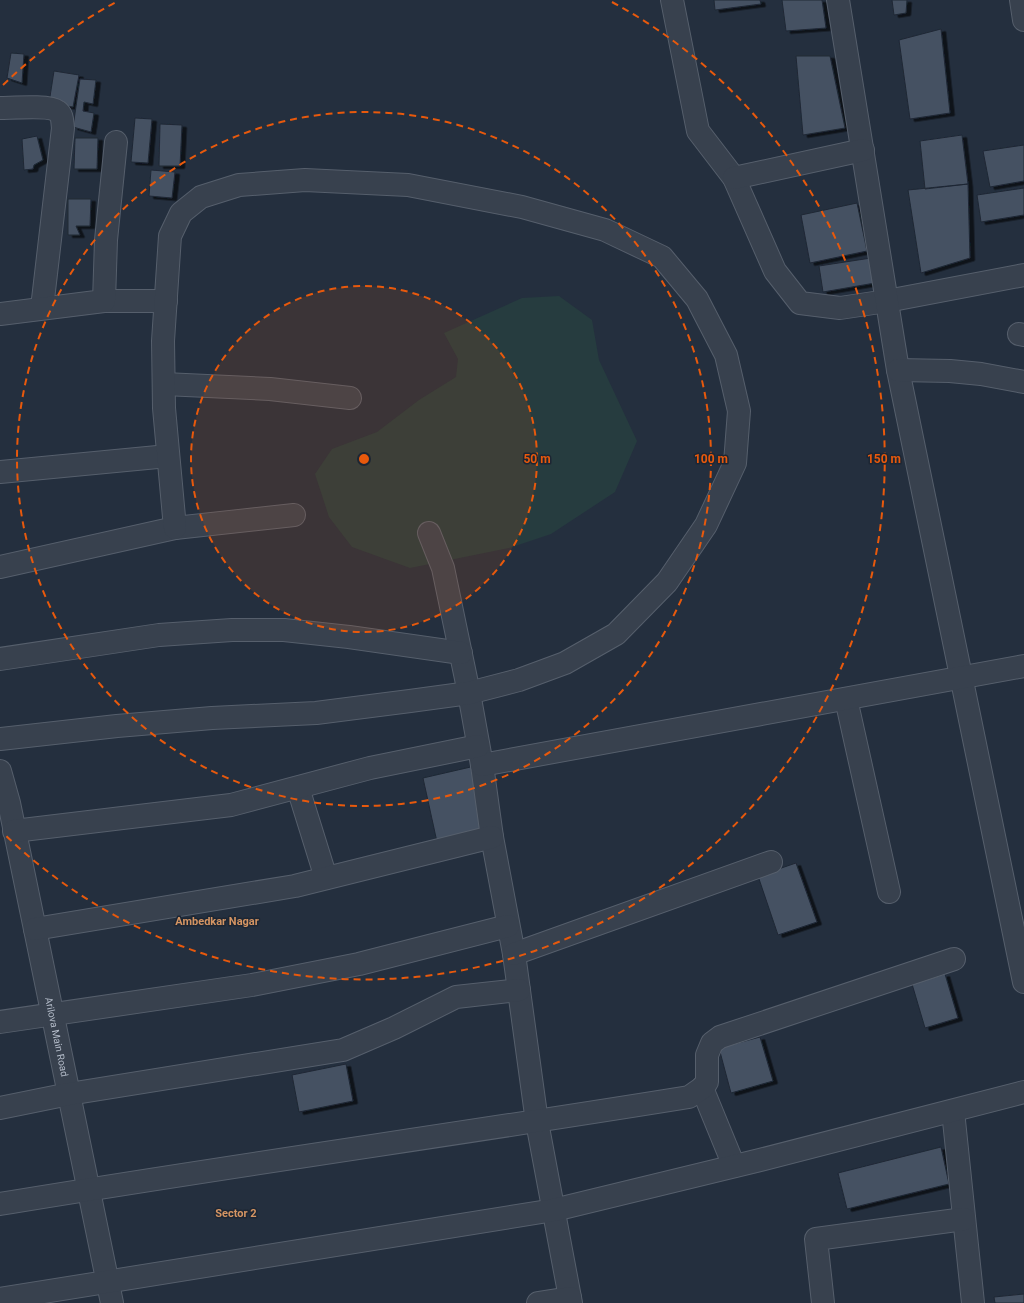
<svg xmlns="http://www.w3.org/2000/svg" width="1024" height="1303" viewBox="0 0 1024 1303" font-family="Roboto,sans-serif">
<style>
.green{fill:#263c3f}
.building{fill:#455162;stroke:#1f2835;filter:url(#shadow)}
.lines{fill:none;stroke-linecap:round;stroke-linejoin:round}
.minor-casing{stroke:#565f6c;stroke-width:24}
.minor{stroke:#38414e;stroke-width:22}
.ring{fill:none;stroke:#e8590c;stroke-width:2;stroke-dasharray:7 5}
.labels{text-anchor:middle;stroke-width:3;stroke-linejoin:round;paint-order:stroke}
.street-label{font-size:10px;fill:#b4bcc9;stroke:#1d2633}
.neighbourhood-label{font-size:11px;font-weight:bold;fill:#d59563;stroke:#1d2633}
.centre{fill:#e8590c;stroke:#1d2633;stroke-width:2}
.ring-label{font-size:12px;text-anchor:middle;font-weight:bold;fill:#e8590c;stroke:#1d2633;stroke-width:3;stroke-linejoin:round;paint-order:stroke}
</style>
<defs>
<filter id="shadow"><feDropShadow dx="4.5" dy="2.5" stdDeviation="0" flood-color="#0009"/></filter>
</defs>
<rect width="100%" height="100%" fill="#242f3e"/>
<!-- green -->
<path class="green" d="M 559,296 L 592,320 L 599,360 L 637,441 L 615,492 L 551,534 L 509,548 L 410,568 L 352,547 L 329,517 L 315,474 L 332,449 L 377,432 L 419,400 L 456,377 L 458,359 L 444,333 L 522,298 Z"/>
<!-- building -->
<path class="building" d="M 714,0 L 760,0 L 761,4 L 715,10 Z
M 782,0 L 822,0 L 826,28 L 786,31 Z
M 892,0 L 907,0 L 906,13 L 894,15 Z
M 941,29 L 950,113 L 910,119 L 899,40 Z
M 11,53 L 24,54 L 22,83 L 7,78 Z
M 796,56 L 830,56 L 845,128 L 803,135 Z
M 54,71 L 79,75 L 73,107 L 49,103 Z
M 80,79 L 96,80 L 93,104 L 84,102 L 83,111 L 94,113 L 91,132 L 73,127 Z
M 135,118 L 152,119 L 148,163 L 131,162 Z
M 160,124 L 182,125 L 180,166 L 159,166 Z
M 962,135 L 968,184 L 925,189 L 920,141 Z
M 37,136 L 43,160 L 34,165 L 33,169 L 24,170 L 22,139 Z
M 75,138 L 98,138 L 97,169 L 74,169 Z
M 1024,145 L 1024,181 L 990,187 L 983,151 Z
M 151,170 L 175,172 L 172,198 L 149,196 Z
M 968,184 L 970,258 L 921,273 L 908,190 Z
M 1024,188 L 1024,215 L 981,222 L 977,195 Z
M 68,199 L 91,199 L 90,226 L 76,226 L 80,235 L 68,235 Z
M 857,203 L 867,251 L 810,263 L 801,215 Z
M 871,258 L 875,283 L 823,292 L 819,266 Z
M 475,766 L 489,830 L 437,842 L 423,778 Z
M 796,863 L 817,922 L 778,935 L 758,876 Z
M 945,974 L 958,1018 L 925,1028 L 912,984 Z
M 760,1037 L 773,1081 L 731,1093 L 719,1048 Z
M 346,1064 L 353,1101 L 299,1112 L 292,1075 Z
M 941,1147 L 949,1184 L 847,1209 L 838,1173 Z
M 1024,1294 L 1024,1303 L 995,1303 L 994,1297 Z"/>
<g class="lines">
<defs>
<g id="minor">
<path d="M 672,0 L 698,131 L 734,178 L 775,271 L 800,303 L 840,308 L 887,301 L 1024,275"/>
<path d="M 838,0 L 898,370 L 1024,982"/>
<path d="M 1021,0 L 1024,20"/>
<path d="M 0,108 C 11,108 49,105 57,111 C 63,115 62,121 63,128 L 42,308"/>
<path d="M 734,178 L 863,150"/>
<path d="M 104,301 L 166,301"/>
<path d="M 0,314 L 104,301 L 106,240 L 116,142"/>
<path d="M 1019,334 L 1024,335"/>
<path d="M 898,370 L 950,371 L 981,374 L 1024,382"/>
<path d="M 164,384 L 270,389 L 350,398"/>
<path d="M 0,472 L 168,456"/>
<path d="M 429,533 L 443,568 L 469,693 L 482,765 L 492,837 L 514,954 L 537,1122 L 571,1303"/>
<path d="M 0,567 L 175,528 L 294,515"/>
<path d="M 0,659 L 159,635 L 232,630 L 284,630 L 349,637 L 461,653"/>
<path d="M 846,699 L 889,892"/>
<path d="M 0,739 L 117,726 L 212,718 L 316,713 L 410,701 L 469,693 L 519,680 L 565,663 L 616,634 L 667,582 L 706,525 L 735,463 L 739,411 L 726,355 L 697,299 L 662,257 L 605,230 L 522,207 L 408,185 L 305,180 L 239,185 L 201,197 L 181,213 L 170,236 L 163,341 L 164,408 L 175,528"/>
<path d="M 482,765 L 1024,666"/>
<path id="s1" d="M 0,771 L 9,803 L 112,1303"/>
<path d="M 298,788 L 326,878"/>
<path d="M 14,831 L 231,805 L 370,768 L 478,746"/>
<path d="M 35,929 L 295,886 L 492,837"/>
<path d="M 514,954 L 771,862"/>
<path d="M 0,1022 L 252,985 L 359,964 L 508,926"/>
<path d="M 702,1088 L 734,1166"/>
<path d="M 0,1108 L 69,1094 L 343,1050 L 394,1028 L 456,997 L 519,990"/>
<path d="M 953,1111 L 973,1303"/>
<path d="M 0,1204 C 229,1166 460,1134 689,1097 L 702,1088 L 707,1082 L 707,1055 L 712,1043 L 720,1037 L 954,959"/>
<path d="M 0,1299 L 554,1210 L 760,1160 L 1024,1092"/>
<path d="M 538,1303 L 570,1298"/>
<path d="M 823,1303 L 816,1239 L 964,1219"/>
</g>
</defs>
<!-- minor casing -->
<use href="#minor" class="minor-casing"/>
<!-- minor -->
<use href="#minor" class="minor"/>
</g>
<!-- distance rings -->
<circle cx="364" cy="459" r="173" fill="#e8590c" fill-opacity=".12"/>
<g class="ring">
<circle cx="364" cy="459" r="173"/>
<circle cx="364" cy="459" r="347"/>
<path d="M3 85A520 520 0 0 1 116 2M612 2A520 520 0 1 1 3 833"/>
</g>
<g class="labels">
<!-- street labels -->
<g class="street-label">
<text dy="4" stroke="none"><textPath href="#s1" startOffset="272">Arilova Main Road</textPath></text>
</g>
<!-- neighbourhood labels -->
<g class="neighbourhood-label">
<text x="217" y="925">Ambedkar Nagar</text>
<text x="236" y="1217">Sector 2</text>
</g>
</g>
<circle cx="364" cy="459" r="6" class="centre"/>
<g class="ring-label">
<text x="537" y="463">50 m</text>
<text x="711" y="463">100 m</text>
<text x="884" y="463">150 m</text>
</g>
</svg>
